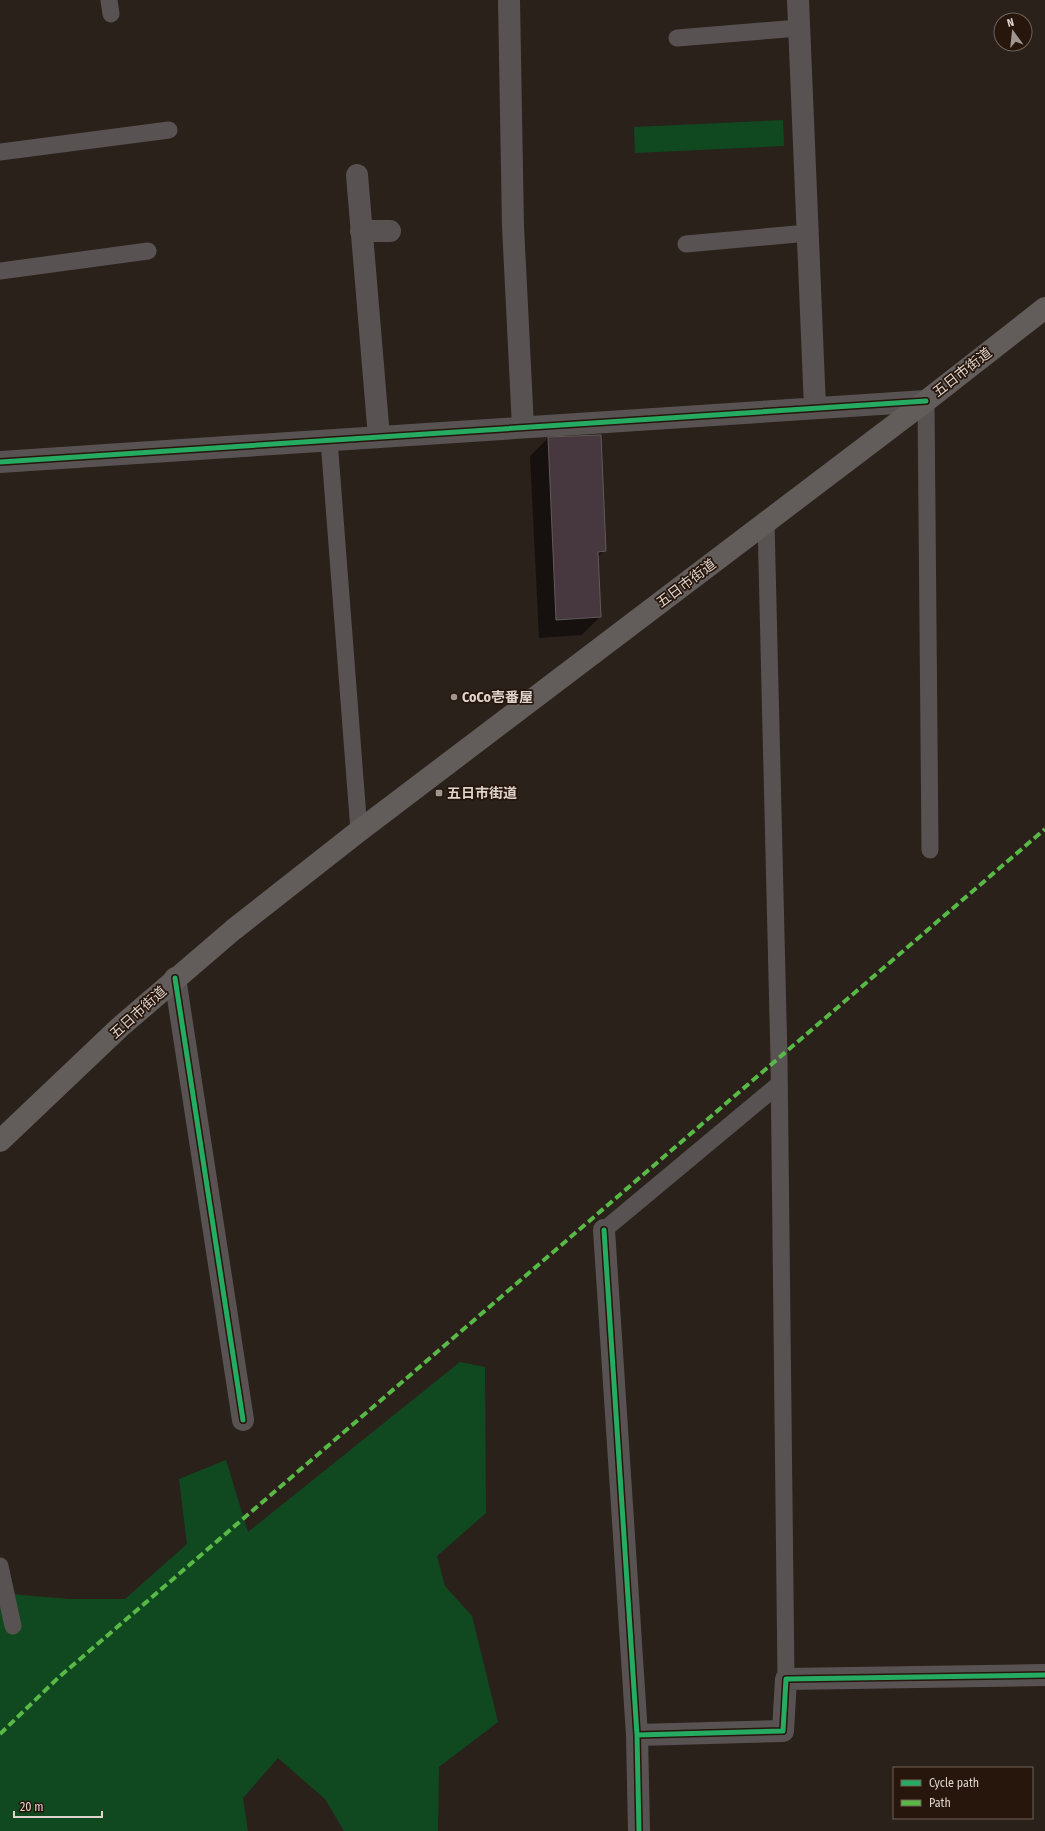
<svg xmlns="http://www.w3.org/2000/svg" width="1045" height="1831" viewBox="0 0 1045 1831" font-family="'Fira Sans Condensed','Noto Sans JP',sans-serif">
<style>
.green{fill:#104920}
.shadow{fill:#0007}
.building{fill:#46383e;stroke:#625a5a}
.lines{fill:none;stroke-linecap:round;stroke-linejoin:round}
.lane{stroke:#585352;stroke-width:17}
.street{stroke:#585352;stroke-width:22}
.primary{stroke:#625c5b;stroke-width:22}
.quiet{stroke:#58b947;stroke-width:4;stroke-dasharray:8 4;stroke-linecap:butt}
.cycleway-casing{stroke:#26160c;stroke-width:8}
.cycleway{stroke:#26ab63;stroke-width:5}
.poi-dot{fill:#a0958f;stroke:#26160c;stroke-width:1.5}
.labels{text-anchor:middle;stroke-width:3.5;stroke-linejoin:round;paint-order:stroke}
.street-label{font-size:14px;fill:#dfd4cd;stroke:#26160c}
.poi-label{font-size:14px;font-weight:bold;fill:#dfd4cd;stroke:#26160c;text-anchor:start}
</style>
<rect width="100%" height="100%" fill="#2a211b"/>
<!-- green -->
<path class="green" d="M 783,120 L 784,146 L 635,153 L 634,127 Z
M 460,1362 L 485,1367 L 486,1513 L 437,1556 L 445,1586 L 472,1616 L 498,1722 L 439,1767 L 438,1831 L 344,1831 L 325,1799 L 278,1758 L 243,1798 L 248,1831 L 0,1831 L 0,1593 L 69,1599 L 125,1599 L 187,1544 L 179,1479 L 226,1460 L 248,1532 Z"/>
<!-- shadow -->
<path class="shadow" d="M 548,438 L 605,550 L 597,558 L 600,617 L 582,635 L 539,638 L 530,456 Z"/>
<!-- building -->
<path class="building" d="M 601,435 L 606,551 L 598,552 L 601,617 L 556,620 L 548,437 Z"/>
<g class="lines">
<!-- lane -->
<path class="lane" d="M 109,0 L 111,14
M 677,38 L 799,28
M 0,152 L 169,130
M 686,244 L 808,233
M 0,271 L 148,251
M 926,401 L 930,850
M 329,440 L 359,831
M 766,522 L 779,1059 L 786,1679
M 604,1230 L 778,1085
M 0,1566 L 13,1626"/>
<!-- street -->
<path class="street" d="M 509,0 L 513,226 L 523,427
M 798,0 L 815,408
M 357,175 L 379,437
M 361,231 L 390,231
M 0,462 L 926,401
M 175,978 L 243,1420
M 604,1230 L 637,1735 L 639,1831
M 637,1735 L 783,1731 L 786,1679 L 1045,1675"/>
<!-- primary -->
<path class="primary" d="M 0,1141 L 120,1027 L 233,930 L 359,831 L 926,401 L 1045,308"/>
<!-- quiet -->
<path class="quiet" d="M 0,1734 L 58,1678 L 1045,829"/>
<defs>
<path id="cycleway" d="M 0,462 L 926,401
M 175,978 L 243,1420
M 604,1230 L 637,1735 L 639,1831
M 637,1735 L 783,1731 L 786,1679 L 1045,1675"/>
</defs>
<!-- cycleway casing -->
<use href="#cycleway" class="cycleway-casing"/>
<!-- cycleway -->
<use href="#cycleway" class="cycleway"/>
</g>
<!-- markers -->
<g class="poi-dot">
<circle cx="454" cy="697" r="4"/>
<rect x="435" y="789" width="8" height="8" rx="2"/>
</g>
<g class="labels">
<!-- street labels -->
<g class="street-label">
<text transform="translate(962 372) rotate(-38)" y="5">五日市街道</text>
<text transform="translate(686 583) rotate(-37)" y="5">五日市街道</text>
<text transform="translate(138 1012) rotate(-42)" y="5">五日市街道</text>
</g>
<!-- poi labels -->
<g class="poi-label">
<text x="462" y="702">CoCo壱番屋</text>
<text x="447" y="798">五日市街道</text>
</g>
</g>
<!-- legend -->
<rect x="893" y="1767" width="140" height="52" fill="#26160c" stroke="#706259"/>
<rect x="901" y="1780" width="20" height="6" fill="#26ab63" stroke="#706259"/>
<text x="929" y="1787" font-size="12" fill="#dfd4cd">Cycle path</text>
<rect x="901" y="1800" width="20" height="6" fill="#58b947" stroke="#706259"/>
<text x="929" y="1807" font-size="12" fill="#dfd4cd">Path</text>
<!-- north arrow -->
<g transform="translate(1013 32) rotate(345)"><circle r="19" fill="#26160c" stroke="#706259"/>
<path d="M0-3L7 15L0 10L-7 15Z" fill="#a0958f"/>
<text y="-6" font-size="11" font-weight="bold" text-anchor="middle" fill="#dfd4cd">N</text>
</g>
<!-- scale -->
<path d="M14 1811v6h88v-6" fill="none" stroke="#dfd4cd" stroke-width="2"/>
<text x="20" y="1811" font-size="12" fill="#dfd4cd" stroke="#26160c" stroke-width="3" paint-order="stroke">20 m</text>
</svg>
